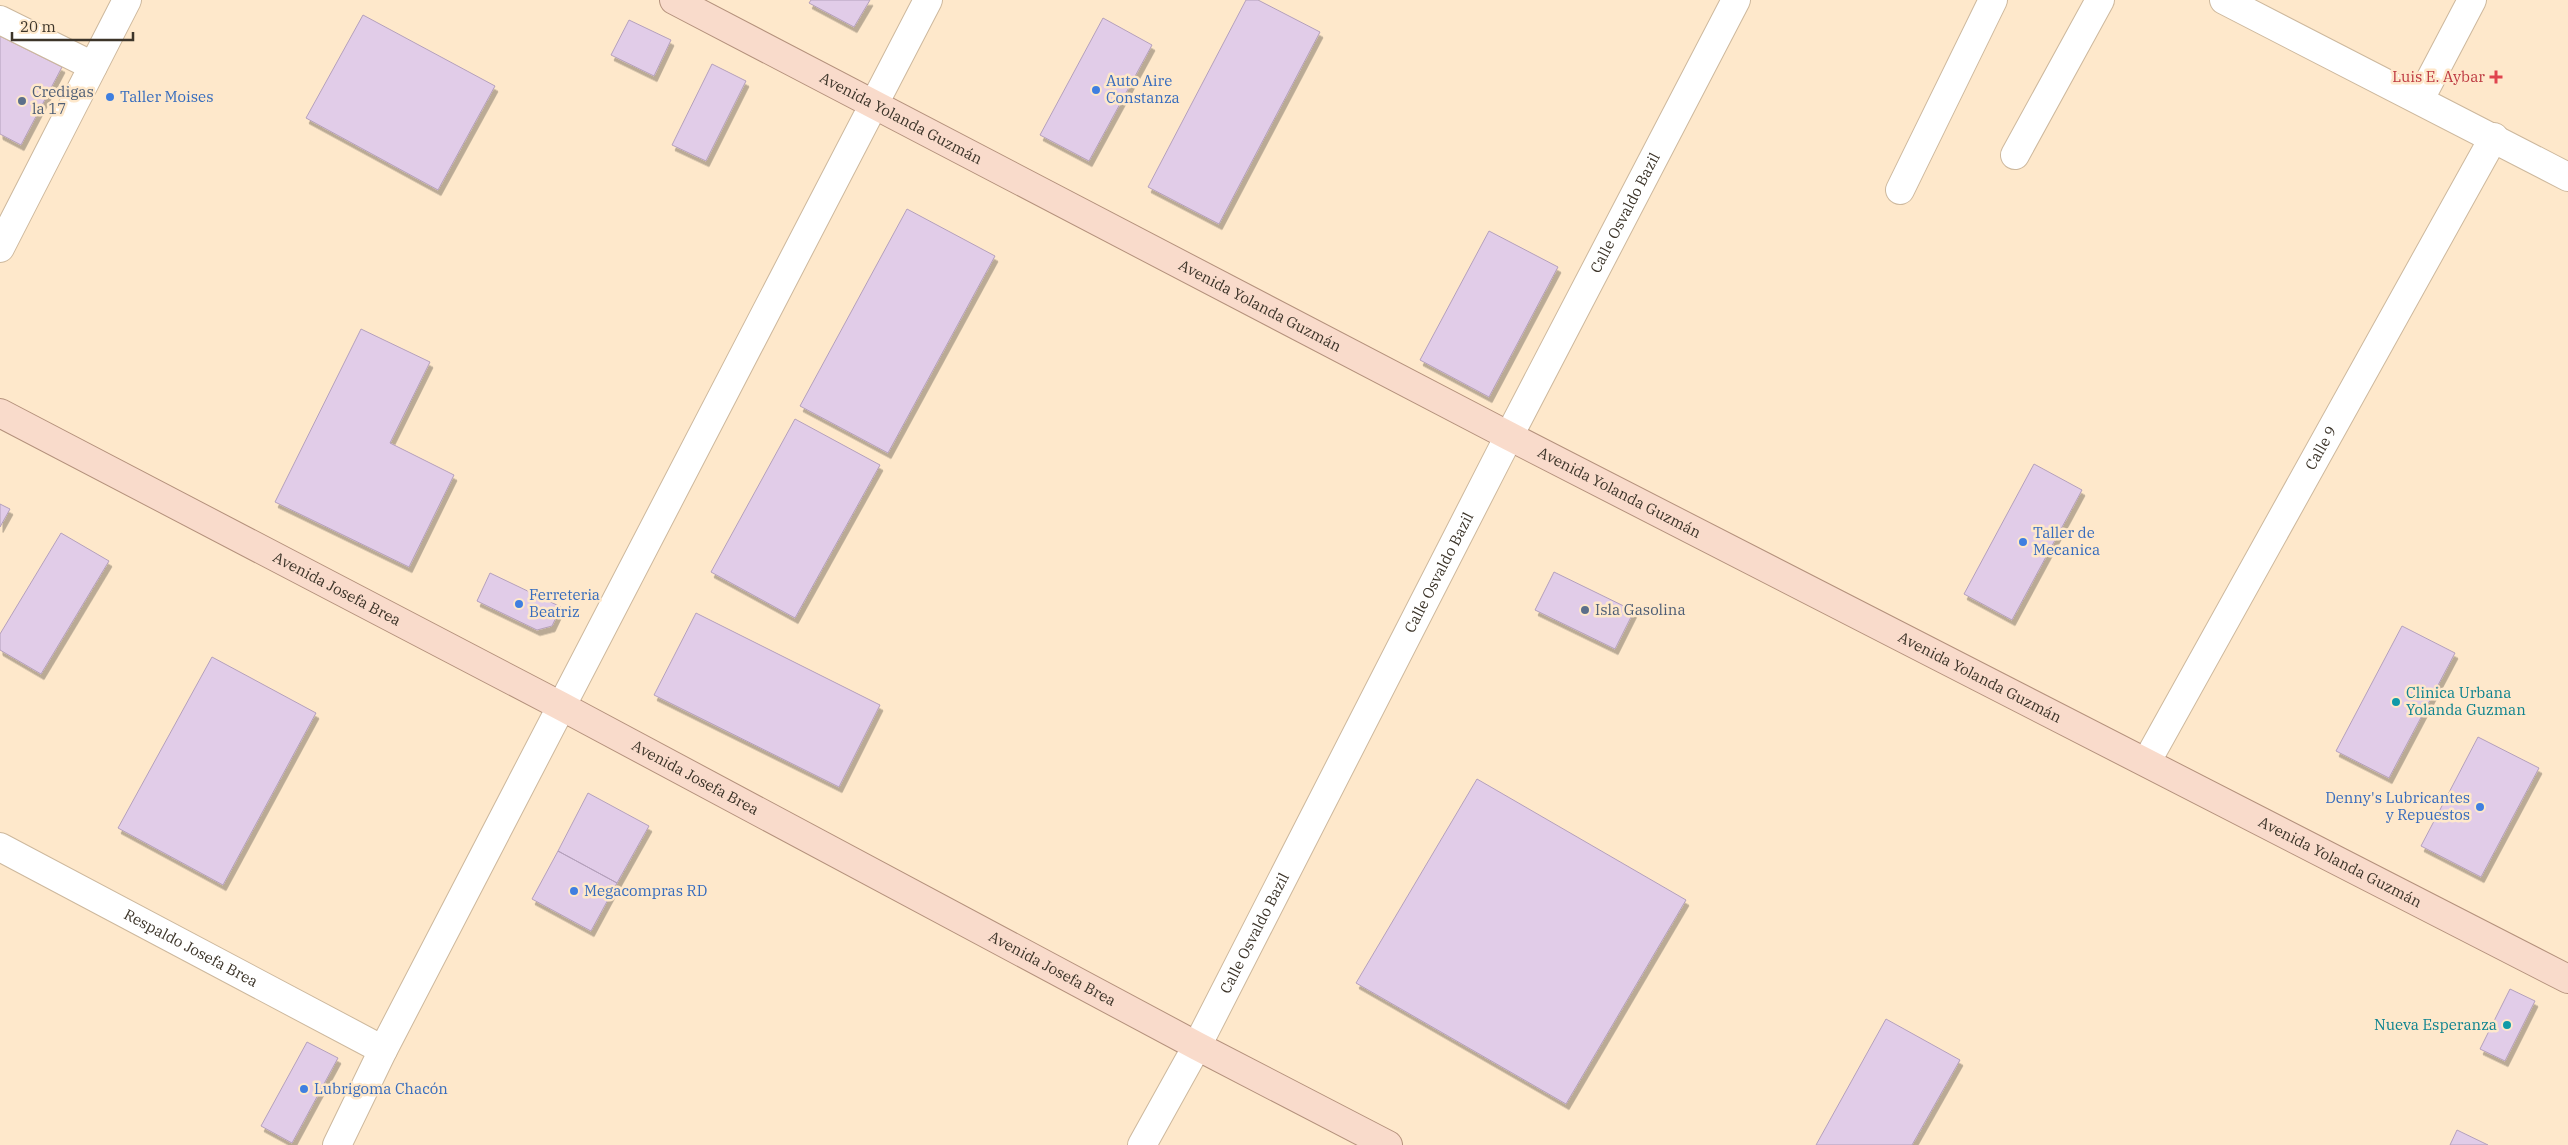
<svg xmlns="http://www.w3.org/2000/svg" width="2568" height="1145" viewBox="0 0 2568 1145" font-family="'IBM Plex Serif',serif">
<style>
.building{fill:#e1cce8;stroke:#b4a0bb;filter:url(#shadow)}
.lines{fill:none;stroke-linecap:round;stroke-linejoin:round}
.minor-casing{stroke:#cdb89d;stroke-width:30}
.major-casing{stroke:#b4917c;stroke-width:30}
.minor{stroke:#fff;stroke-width:28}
.major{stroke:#f9dbcb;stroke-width:28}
.health-dot{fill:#e0444e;stroke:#fee8cb;stroke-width:2}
.shop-dot{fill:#3f7fe0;stroke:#fee8cb;stroke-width:2}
.service-dot{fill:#5c6f8a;stroke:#fee8cb;stroke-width:2}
.culture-dot{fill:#0f9aa8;stroke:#fee8cb;stroke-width:2}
.labels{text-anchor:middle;stroke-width:5;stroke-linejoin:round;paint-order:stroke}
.health-label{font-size:15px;fill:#be3a42;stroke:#fee8cb;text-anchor:end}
.shop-label{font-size:15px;fill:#366cbe;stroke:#fee8cb;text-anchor:start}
.service-label{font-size:15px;fill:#4e5e75;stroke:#fee8cb;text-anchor:start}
.street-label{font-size:15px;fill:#3c3429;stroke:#fee8cb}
.culture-label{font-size:15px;fill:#0d838f;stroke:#fee8cb;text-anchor:start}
</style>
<defs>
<filter id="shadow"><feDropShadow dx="3" dy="5.5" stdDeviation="0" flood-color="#0004"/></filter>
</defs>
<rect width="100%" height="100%" fill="#fee8cb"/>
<!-- building -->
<path class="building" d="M 811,0 L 870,0 L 854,27 L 809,3 Z
M 1246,0 L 1258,0 L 1320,32 L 1219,224 L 1148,187 Z
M 363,15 L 495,86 L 438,190 L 306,118 Z
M 1103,18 L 1152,45 L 1089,161 L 1040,135 Z
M 629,20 L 671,40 L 654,76 L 611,55 Z
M 0,36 L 62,67 L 21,145 L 0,134 Z
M 712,64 L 746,81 L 706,161 L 672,145 Z
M 907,209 L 995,256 L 888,453 L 800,406 Z
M 1489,231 L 1558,267 L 1489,397 L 1420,360 Z
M 361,329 L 430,362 L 390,443 L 454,475 L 409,567 L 275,502 Z
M 795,419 L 880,465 L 795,618 L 711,572 Z
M 2034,464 L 2082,490 L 2012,620 L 1964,594 Z
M 0,504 L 10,509 L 0,527 Z
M 61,533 L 109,561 L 41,674 L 0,650 L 0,634 Z
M 1554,572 L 1634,611 L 1615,649 L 1535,610 Z
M 490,573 L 561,607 L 552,626 L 537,630 L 477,601 Z
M 696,613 L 880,705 L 839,787 L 654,695 Z
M 2402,626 L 2455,653 L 2389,778 L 2336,751 Z
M 212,657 L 316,713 L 223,885 L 118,828 Z
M 2478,737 L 2539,768 L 2481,877 L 2421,846 Z
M 1477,779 L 1686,900 L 1566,1104 L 1356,983 Z
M 588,793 L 649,826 L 617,883 L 558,851 Z
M 558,851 L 617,883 L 591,931 L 532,899 Z
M 2510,989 L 2535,1001 L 2505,1061 L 2480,1049 Z
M 1886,1019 L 1960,1060 L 1912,1145 L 1816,1145 Z
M 307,1042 L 338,1058 L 292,1143 L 261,1126 Z
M 2457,1130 L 2488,1145 L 2450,1145 Z"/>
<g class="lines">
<defs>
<g id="minor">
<path d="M 2224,0 L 2568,177"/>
<path d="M 0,20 L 93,66"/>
<path d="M 2420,99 L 2472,0"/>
<path d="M 2015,155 L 2100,0"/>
<path d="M 1900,190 L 1993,0"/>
<path d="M 0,248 L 127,0"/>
<path id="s1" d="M 2147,761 L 2494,137"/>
<path id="s2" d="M 0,847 L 383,1050"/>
<path d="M 337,1145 L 383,1050 L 928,0"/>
<path id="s3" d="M 1142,1145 L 1197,1046 L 1509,436 L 1736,0"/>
</g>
<g id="major">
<path id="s4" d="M 674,0 L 1509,436 L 2568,979"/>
<path id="s5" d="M 0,413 L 561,706 L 1197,1046 L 1388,1145"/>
</g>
</defs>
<!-- minor casing -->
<use href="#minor" class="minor-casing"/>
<!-- major casing -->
<use href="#major" class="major-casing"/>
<!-- minor -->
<use href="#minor" class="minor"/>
<!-- major -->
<use href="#major" class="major"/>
</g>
<!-- markers -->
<path class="health-dot" d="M2493.5 69.5h5v5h5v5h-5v5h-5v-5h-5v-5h5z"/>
<g class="shop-dot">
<circle cx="1096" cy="90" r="5"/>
<circle cx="110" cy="97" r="5"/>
<circle cx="2023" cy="542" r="5"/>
<circle cx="519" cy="604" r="5"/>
<circle cx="2480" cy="807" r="5"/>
<circle cx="574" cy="891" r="5"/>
<circle cx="304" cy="1089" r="5"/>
</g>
<g class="service-dot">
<circle cx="22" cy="101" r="5"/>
<circle cx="1585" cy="610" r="5"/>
</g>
<g class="culture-dot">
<circle cx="2396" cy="702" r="5"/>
<circle cx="2507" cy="1025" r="5"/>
</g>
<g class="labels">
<!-- health labels -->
<g class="health-label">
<text x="2485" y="82">Luis E. Aybar</text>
</g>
<!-- shop labels -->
<g class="shop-label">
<text x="1106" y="86">Auto Aire<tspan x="1106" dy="17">Constanza</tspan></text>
<text x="120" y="102">Taller Moises</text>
<text x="2033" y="538">Taller de<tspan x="2033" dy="17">Mecanica</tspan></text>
<text x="529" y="600">Ferreteria<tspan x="529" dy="17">Beatriz</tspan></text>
<text x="2470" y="803" text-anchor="end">Denny's Lubricantes<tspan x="2470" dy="17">y Repuestos</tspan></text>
<text x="584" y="896">Megacompras RD</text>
<text x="314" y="1094">Lubrigoma Chacón</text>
</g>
<!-- service labels -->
<g class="service-label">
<text x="32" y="97">Credigas<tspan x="32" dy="17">la 17</tspan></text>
<text x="1595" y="615">Isla Gasolina</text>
</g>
<!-- street labels -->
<g class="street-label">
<text dy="5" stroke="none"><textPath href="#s4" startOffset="256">Avenida Yolanda Guzmán</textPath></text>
<text dy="5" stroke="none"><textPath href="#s3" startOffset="1050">Calle Osvaldo Bazil</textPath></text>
<text dy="5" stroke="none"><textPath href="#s4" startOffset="661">Avenida Yolanda Guzmán</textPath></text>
<text dy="5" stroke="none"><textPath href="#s1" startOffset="358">Calle 9</textPath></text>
<text dy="5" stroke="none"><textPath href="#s4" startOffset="1066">Avenida Yolanda Guzmán</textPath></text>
<text dy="5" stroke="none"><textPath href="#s3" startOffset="645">Calle Osvaldo Bazil</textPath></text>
<text dy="5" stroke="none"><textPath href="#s5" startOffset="380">Avenida Josefa Brea</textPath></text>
<text dy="5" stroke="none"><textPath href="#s4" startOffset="1471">Avenida Yolanda Guzmán</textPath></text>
<text dy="5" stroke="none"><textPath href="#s5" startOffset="785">Avenida Josefa Brea</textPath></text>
<text dy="5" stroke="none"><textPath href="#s4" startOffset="1876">Avenida Yolanda Guzmán</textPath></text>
<text dy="5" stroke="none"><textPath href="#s3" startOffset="240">Calle Osvaldo Bazil</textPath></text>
<text dy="5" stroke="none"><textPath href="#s2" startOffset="216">Respaldo Josefa Brea</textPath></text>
<text dy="5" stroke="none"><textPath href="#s5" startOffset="1190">Avenida Josefa Brea</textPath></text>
</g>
<!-- culture labels -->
<g class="culture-label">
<text x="2406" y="698">Clinica Urbana<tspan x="2406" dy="17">Yolanda Guzman</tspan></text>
<text x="2497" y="1030" text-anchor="end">Nueva Esperanza</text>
</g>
</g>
<!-- scale -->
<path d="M12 32v8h121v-8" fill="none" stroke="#3c3429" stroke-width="2.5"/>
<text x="20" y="32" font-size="15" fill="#3c3429" stroke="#fee8cb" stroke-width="4" paint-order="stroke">20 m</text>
</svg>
